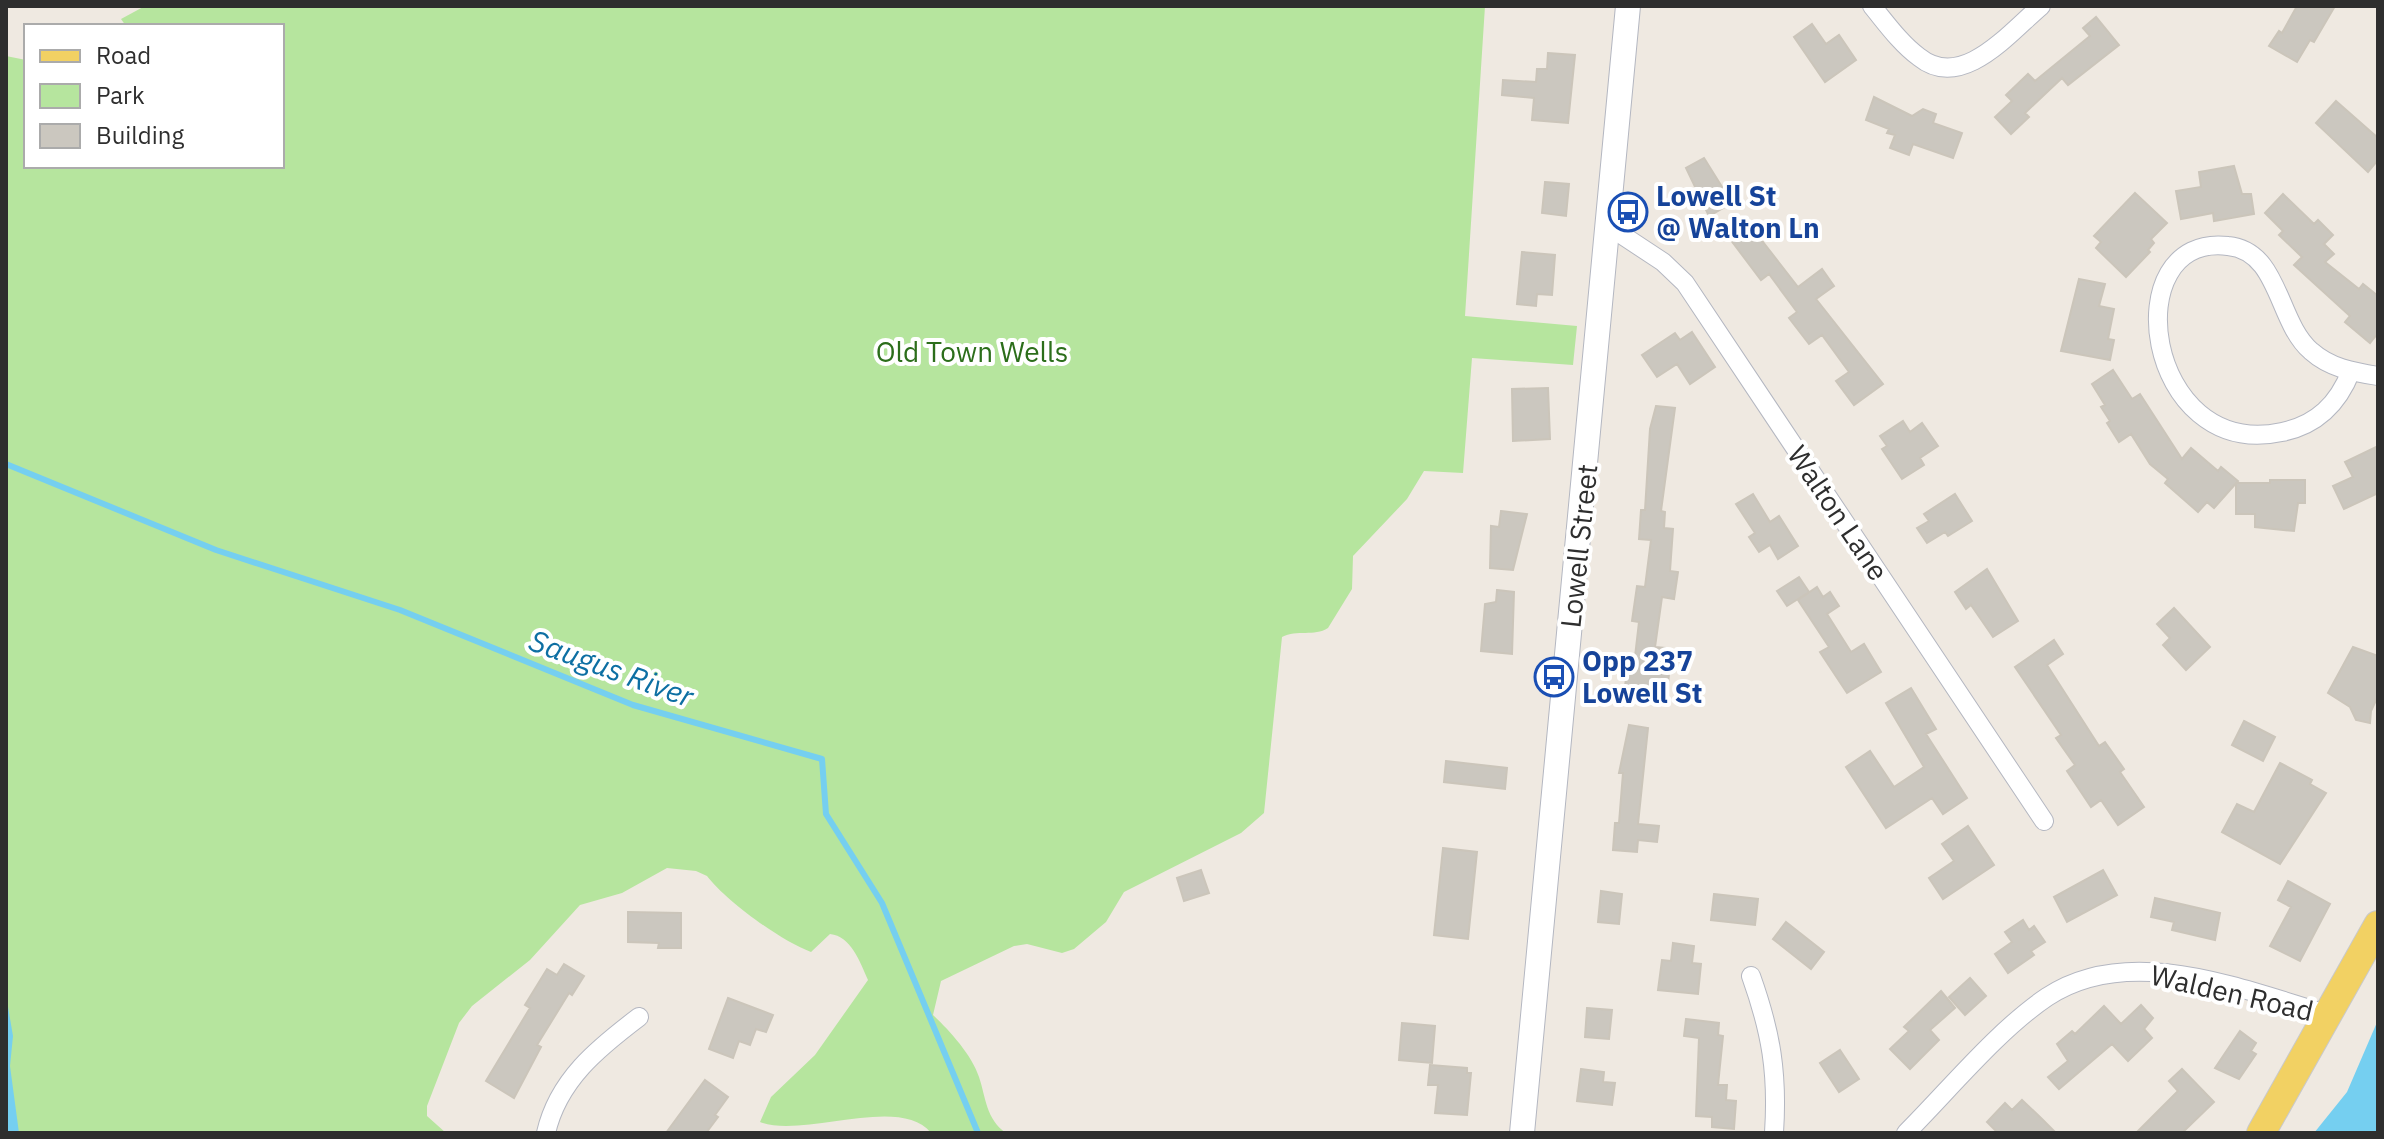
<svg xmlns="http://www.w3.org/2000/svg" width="2384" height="1139" viewBox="0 0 2384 1139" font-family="'IBM Plex Sans',sans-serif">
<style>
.green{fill:#b6e59e}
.water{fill:#75cff0}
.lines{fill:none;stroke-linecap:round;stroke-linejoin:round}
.stream{stroke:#75cff0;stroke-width:6}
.building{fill:#cbc7bf;stroke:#cbc5ba;stroke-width:2}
.street-casing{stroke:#b4b7c1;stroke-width:20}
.secondary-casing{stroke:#b4b7c1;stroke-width:26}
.primary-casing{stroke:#c9c9c9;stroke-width:30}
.street{stroke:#fff;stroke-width:18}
.secondary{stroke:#fff;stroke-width:24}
.primary{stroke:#f2d163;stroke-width:28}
.labels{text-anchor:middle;stroke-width:8;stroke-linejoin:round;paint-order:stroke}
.transit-label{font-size:28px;font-weight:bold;fill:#164399;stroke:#fff;text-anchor:start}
.park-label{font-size:28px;fill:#2c6e1b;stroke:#fff}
.street-label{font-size:28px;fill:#2e2e2e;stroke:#fff}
.water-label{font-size:30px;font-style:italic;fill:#0d6fa3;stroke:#fff}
</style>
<rect width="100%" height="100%" fill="#efe9e1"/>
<!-- green -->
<path class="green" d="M 145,6 L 1485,6 L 1465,316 L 1577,326 L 1573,365 L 1472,358 L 1463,473 L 1424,471 L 1407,499 L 1353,556 L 1352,589 L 1328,628 C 1314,637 1297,629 1282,637 L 1264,813 L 1241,833 L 1124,892 L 1106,922 L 1074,949 L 1062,953 L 1027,944 L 1014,946 L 941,981 L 933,1015 C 949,1030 972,1055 979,1077 C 986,1098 986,1119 1006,1133 L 931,1133 C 900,1094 803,1139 760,1122 L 771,1097 L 815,1055 L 868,980 C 860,962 851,936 830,934 L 811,952 C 781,941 726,901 707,876 L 696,871 L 667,868 L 622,893 L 580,905 L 530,960 L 472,1006 L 459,1023 L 427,1106 L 427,1116 L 446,1133 L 6,1133 L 6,56 L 26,60 L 26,166 L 282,166 L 282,26 L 126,26 L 121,19 Z"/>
<!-- water -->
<path class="water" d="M 6,995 L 13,1036 L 10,1066 L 19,1133 L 6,1133 Z
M 2378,1020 L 2378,1133 L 2314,1133 L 2347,1092 Z"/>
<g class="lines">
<!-- stream -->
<path class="stream" d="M 6,464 L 216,550 L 400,610 L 633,705 L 822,759 L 826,814 L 882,903 L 978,1133"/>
</g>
<!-- building -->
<path class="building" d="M 2297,6 L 2335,6 L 2314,42 L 2310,40 L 2297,62 L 2269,46 L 2279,31 L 2282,33 Z
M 2096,17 L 2119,45 L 2068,85 L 2062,78 L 2025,113 L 2029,117 L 2011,134 L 1995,117 L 2012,101 L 2006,95 L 2028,74 L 2035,81 L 2090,36 L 2083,28 Z
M 1812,24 L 1826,44 L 1839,35 L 1856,60 L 1825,82 L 1794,37 Z
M 1548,53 L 1575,55 L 1568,123 L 1532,120 L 1534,98 L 1502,95 L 1503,80 L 1536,82 L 1537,69 L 1547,69 Z
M 1874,97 L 1912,116 L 1923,109 L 1936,114 L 1933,123 L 1962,133 L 1953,158 L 1913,144 L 1909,155 L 1890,148 L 1895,135 L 1887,133 L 1889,129 L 1866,120 Z
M 2336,101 L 2378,138 L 2378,160 L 2368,172 L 2316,123 Z
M 1704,158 L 1732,203 L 1709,216 L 1686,168 Z
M 2234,166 L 2242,194 L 2251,194 L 2254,214 L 2214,221 L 2213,213 L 2181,219 L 2176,191 L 2201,187 L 2199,172 Z
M 1545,182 L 1569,184 L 1566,216 L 1542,213 Z
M 2135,193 L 2167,223 L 2151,239 L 2154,243 L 2148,250 L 2150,252 L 2126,277 L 2096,248 L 2101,242 L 2094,236 Z
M 2283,194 L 2314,224 L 2318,220 L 2333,235 L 2324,244 L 2334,254 L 2325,262 L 2359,289 L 2363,284 L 2378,296 L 2378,333 L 2370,343 L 2345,322 L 2350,316 L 2294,265 L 2302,257 L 2279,235 L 2283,231 L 2265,213 Z
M 1749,224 L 1798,287 L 1822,269 L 1834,286 L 1816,299 L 1883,384 L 1854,405 L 1836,381 L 1849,372 L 1822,335 L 1809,344 L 1789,318 L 1797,312 L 1769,274 L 1761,280 L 1730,239 Z
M 1522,252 L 1555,255 L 1552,295 L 1537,294 L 1536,306 L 1517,304 Z
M 2079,279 L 2105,284 L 2099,306 L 2114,309 L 2108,339 L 2114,340 L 2110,360 L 2061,351 Z
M 1692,332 L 1715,367 L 1690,384 L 1677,364 L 1657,377 L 1642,355 L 1675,333 L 1680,340 Z
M 2113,370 L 2132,399 L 2140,394 L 2182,459 L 2191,448 L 2218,471 L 2221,467 L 2238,481 L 2214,508 L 2207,502 L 2198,512 L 2165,483 L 2168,479 L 2150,464 L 2131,434 L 2119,442 L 2107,423 L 2110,421 L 2101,407 L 2105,405 L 2092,384 Z
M 1548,388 L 1550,439 L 1513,441 L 1512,389 Z
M 1656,406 L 1675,408 L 1661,511 L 1665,512 L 1664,528 L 1673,529 L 1670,571 L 1678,572 L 1674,599 L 1662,597 L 1655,647 L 1665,648 L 1662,673 L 1669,674 L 1667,692 L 1648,689 L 1648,697 L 1624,694 L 1628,664 L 1634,665 L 1639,622 L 1632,621 L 1637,586 L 1645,587 L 1651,540 L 1639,539 L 1641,510 L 1645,510 L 1650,429 Z
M 1903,421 L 1910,432 L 1922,423 L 1938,446 L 1920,458 L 1924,465 L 1902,479 L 1882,449 L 1887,446 L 1880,436 Z
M 2378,446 L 2378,493 L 2344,509 L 2333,486 L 2353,477 L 2345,462 Z
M 2270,480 L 2305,480 L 2305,503 L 2298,503 L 2294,531 L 2255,527 L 2255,514 L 2236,514 L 2236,483 L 2270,483 Z
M 1753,494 L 1770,522 L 1779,516 L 1798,546 L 1778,559 L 1770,545 L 1759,552 L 1749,537 L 1755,533 L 1736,504 Z
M 1955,494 L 1972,521 L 1948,536 L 1945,532 L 1927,543 L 1917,528 L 1929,521 L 1924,514 Z
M 1501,511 L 1527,514 L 1513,570 L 1490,568 L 1491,526 L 1499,527 Z
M 1987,569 L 2018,621 L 1993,637 L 1971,605 L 1966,609 L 1955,592 Z
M 1799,577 L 1809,592 L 1787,606 L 1777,591 Z
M 1817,587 L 1823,597 L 1830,592 L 1839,606 L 1827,614 L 1851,652 L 1864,644 L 1881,672 L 1847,693 L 1820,652 L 1829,647 L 1798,600 Z
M 1497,590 L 1514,592 L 1512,654 L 1481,651 L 1485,604 L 1496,602 Z
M 2174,608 L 2210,647 L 2186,670 L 2163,645 L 2170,638 L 2157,624 Z
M 2054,640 L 2063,654 L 2047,665 L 2099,746 L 2105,742 L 2124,769 L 2120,772 L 2144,807 L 2118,825 L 2101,800 L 2091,807 L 2067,771 L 2075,765 L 2056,738 L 2061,735 L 2015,667 Z
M 2353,647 L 2378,656 L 2378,696 L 2371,711 L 2370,723 L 2356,720 L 2350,707 L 2328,693 Z
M 1911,688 L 1936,729 L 1926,734 L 1967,798 L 1943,814 L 1932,798 L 1886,828 L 1846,767 L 1870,751 L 1894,787 L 1924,767 L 1886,703 Z
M 2244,721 L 2275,737 L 2263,761 L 2232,745 Z
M 1629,725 L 1648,728 L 1638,824 L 1659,826 L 1657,842 L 1638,840 L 1637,852 L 1613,850 L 1615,823 L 1619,823 L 1623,773 L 1619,773 Z
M 1446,761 L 1507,768 L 1505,789 L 1444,782 Z
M 2280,763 L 2312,780 L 2310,784 L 2326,793 L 2280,864 L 2222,832 L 2237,804 L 2254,812 Z
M 1968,826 L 1994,865 L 1943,899 L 1929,878 L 1954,861 L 1942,844 Z
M 1443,848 L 1477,852 L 1468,939 L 1434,935 Z
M 1201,870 L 1209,893 L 1184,901 L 1177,878 Z
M 2103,870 L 2117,895 L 2067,922 L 2054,897 Z
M 2288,881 L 2330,904 L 2300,961 L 2270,946 L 2291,907 L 2278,900 Z
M 1601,891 L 1622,894 L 1619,924 L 1598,922 Z
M 1714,894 L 1758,899 L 1755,925 L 1711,920 Z
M 2155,898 L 2220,913 L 2215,940 L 2172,930 L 2174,922 L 2151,917 Z
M 628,912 L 681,913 L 681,948 L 658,948 L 659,943 L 628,942 Z
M 2023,920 L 2029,930 L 2034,926 L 2045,942 L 2031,951 L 2034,955 L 2008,973 L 1995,954 L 2012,942 L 2005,932 Z
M 1786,922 L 1824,952 L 1811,969 L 1773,939 Z
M 1673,943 L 1694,946 L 1692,963 L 1701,964 L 1698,994 L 1658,990 L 1662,960 L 1671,961 Z
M 564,964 L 584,976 L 572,995 L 569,993 L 537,1045 L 541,1047 L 514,1098 L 486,1081 L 530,1008 L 525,1005 L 547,969 L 557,975 Z
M 1970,978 L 1986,996 L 1965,1015 L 1949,997 Z
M 1941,991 L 1955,1008 L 1930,1030 L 1939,1040 L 1910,1069 L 1890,1049 L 1909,1031 L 1904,1027 Z
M 728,998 L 773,1015 L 766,1032 L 756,1029 L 750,1045 L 739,1041 L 733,1058 L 709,1049 Z
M 2141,1005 L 2153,1018 L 2144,1029 L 2152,1038 L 2128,1061 L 2112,1044 L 2059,1089 L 2048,1077 L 2068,1061 L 2057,1044 L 2072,1031 L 2075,1034 L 2104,1006 L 2121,1024 Z
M 1587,1008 L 1612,1010 L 1609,1039 L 1585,1037 Z
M 1686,1019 L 1719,1023 L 1718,1035 L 1723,1036 L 1718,1085 L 1727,1085 L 1726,1100 L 1736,1101 L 1734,1129 L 1712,1127 L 1712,1117 L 1696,1116 L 1699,1038 L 1684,1036 Z
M 1402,1023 L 1435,1026 L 1432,1063 L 1399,1060 Z
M 2240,1031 L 2256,1043 L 2251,1051 L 2256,1054 L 2239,1079 L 2215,1068 Z
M 1840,1050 L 1859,1079 L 1839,1092 L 1820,1063 Z
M 1430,1065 L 1467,1068 L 1467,1073 L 1471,1073 L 1467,1115 L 1435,1113 L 1438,1085 L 1428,1085 Z
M 1581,1069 L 1604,1072 L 1603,1082 L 1615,1083 L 1612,1105 L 1577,1101 Z
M 2182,1069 L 2214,1102 L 2182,1133 L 2136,1133 L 2178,1091 L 2169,1081 Z
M 705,1080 L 728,1097 L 715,1115 L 718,1117 L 706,1133 L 666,1133 Z
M 2022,1100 L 2041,1118 L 2056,1133 L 1998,1133 L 1987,1122 L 2005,1103 L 2012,1110 Z"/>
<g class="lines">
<defs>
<path id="street" d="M 1872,6 C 1886,23 1901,44 1919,57 C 1962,92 2010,32 2041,6
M 1610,227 L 1663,262 L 1685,283 L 2044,821
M 2351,371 C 2338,404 2317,425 2282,432 C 2144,462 2114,232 2228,246 C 2280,251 2277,322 2311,351 C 2330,368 2353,372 2378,376
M 1751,976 C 1771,1032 1778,1073 1774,1133
M 546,1133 C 558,1080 598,1048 639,1017
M 1906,1133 C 1948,1091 1998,1030 2047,997 C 2130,942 2243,990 2330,1015"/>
<path id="secondary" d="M 1522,1133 L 1628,6"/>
<path id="primary" d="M 2261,1133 L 2378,925"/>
</defs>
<!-- street casing -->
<use href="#street" class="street-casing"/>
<!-- secondary casing -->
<use href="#secondary" class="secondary-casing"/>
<!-- primary casing -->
<use href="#primary" class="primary-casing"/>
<!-- street -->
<use href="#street" class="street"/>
<!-- secondary -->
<use href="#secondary" class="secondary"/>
<!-- primary -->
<use href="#primary" class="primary"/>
</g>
<!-- icons -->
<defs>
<symbol id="bus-ring" viewBox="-11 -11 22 22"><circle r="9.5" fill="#fff" stroke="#1a4fb4" stroke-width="1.5"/><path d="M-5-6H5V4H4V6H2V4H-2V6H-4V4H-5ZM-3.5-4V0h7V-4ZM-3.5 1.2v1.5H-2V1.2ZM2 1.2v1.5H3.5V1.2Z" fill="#1a4fb4"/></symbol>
</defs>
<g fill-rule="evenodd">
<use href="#bus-ring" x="1606" y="190" width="44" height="44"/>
<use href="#bus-ring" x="1532" y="655" width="44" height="44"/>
</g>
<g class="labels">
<!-- transit labels -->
<g class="transit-label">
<text x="1656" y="206">Lowell St<tspan x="1656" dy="32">@ Walton Ln</tspan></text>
<text x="1582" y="671">Opp 237<tspan x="1582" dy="32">Lowell St</tspan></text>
</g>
<!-- park labels -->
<g class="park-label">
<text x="972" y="362">Old Town Wells</text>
</g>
<!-- street labels -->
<g class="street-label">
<text transform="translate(1838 513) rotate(56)" y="10">Walton Lane</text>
<text transform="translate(1579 546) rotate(-84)" y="10">Lowell Street</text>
<text transform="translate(2232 993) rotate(13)" y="10">Walden Road</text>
</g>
<!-- water labels -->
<g class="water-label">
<text transform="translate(611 669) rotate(20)" y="10">Saugus River</text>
</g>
</g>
<!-- border -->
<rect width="2384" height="1139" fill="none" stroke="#2e2e2e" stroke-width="16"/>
<!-- legend -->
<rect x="24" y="24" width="260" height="144" fill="#ffffff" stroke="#ababab" stroke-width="2"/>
<rect x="40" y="50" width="40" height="12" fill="#f2d163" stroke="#ababab" stroke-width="2"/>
<text x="96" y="64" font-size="24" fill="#2e2e2e">Road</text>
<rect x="40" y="84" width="40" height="24" fill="#b6e59e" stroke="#ababab" stroke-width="2"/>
<text x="96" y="104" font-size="24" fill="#2e2e2e">Park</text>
<rect x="40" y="124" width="40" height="24" fill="#cbc7bf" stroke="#ababab" stroke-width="2"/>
<text x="96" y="144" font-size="24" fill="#2e2e2e">Building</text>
</svg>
